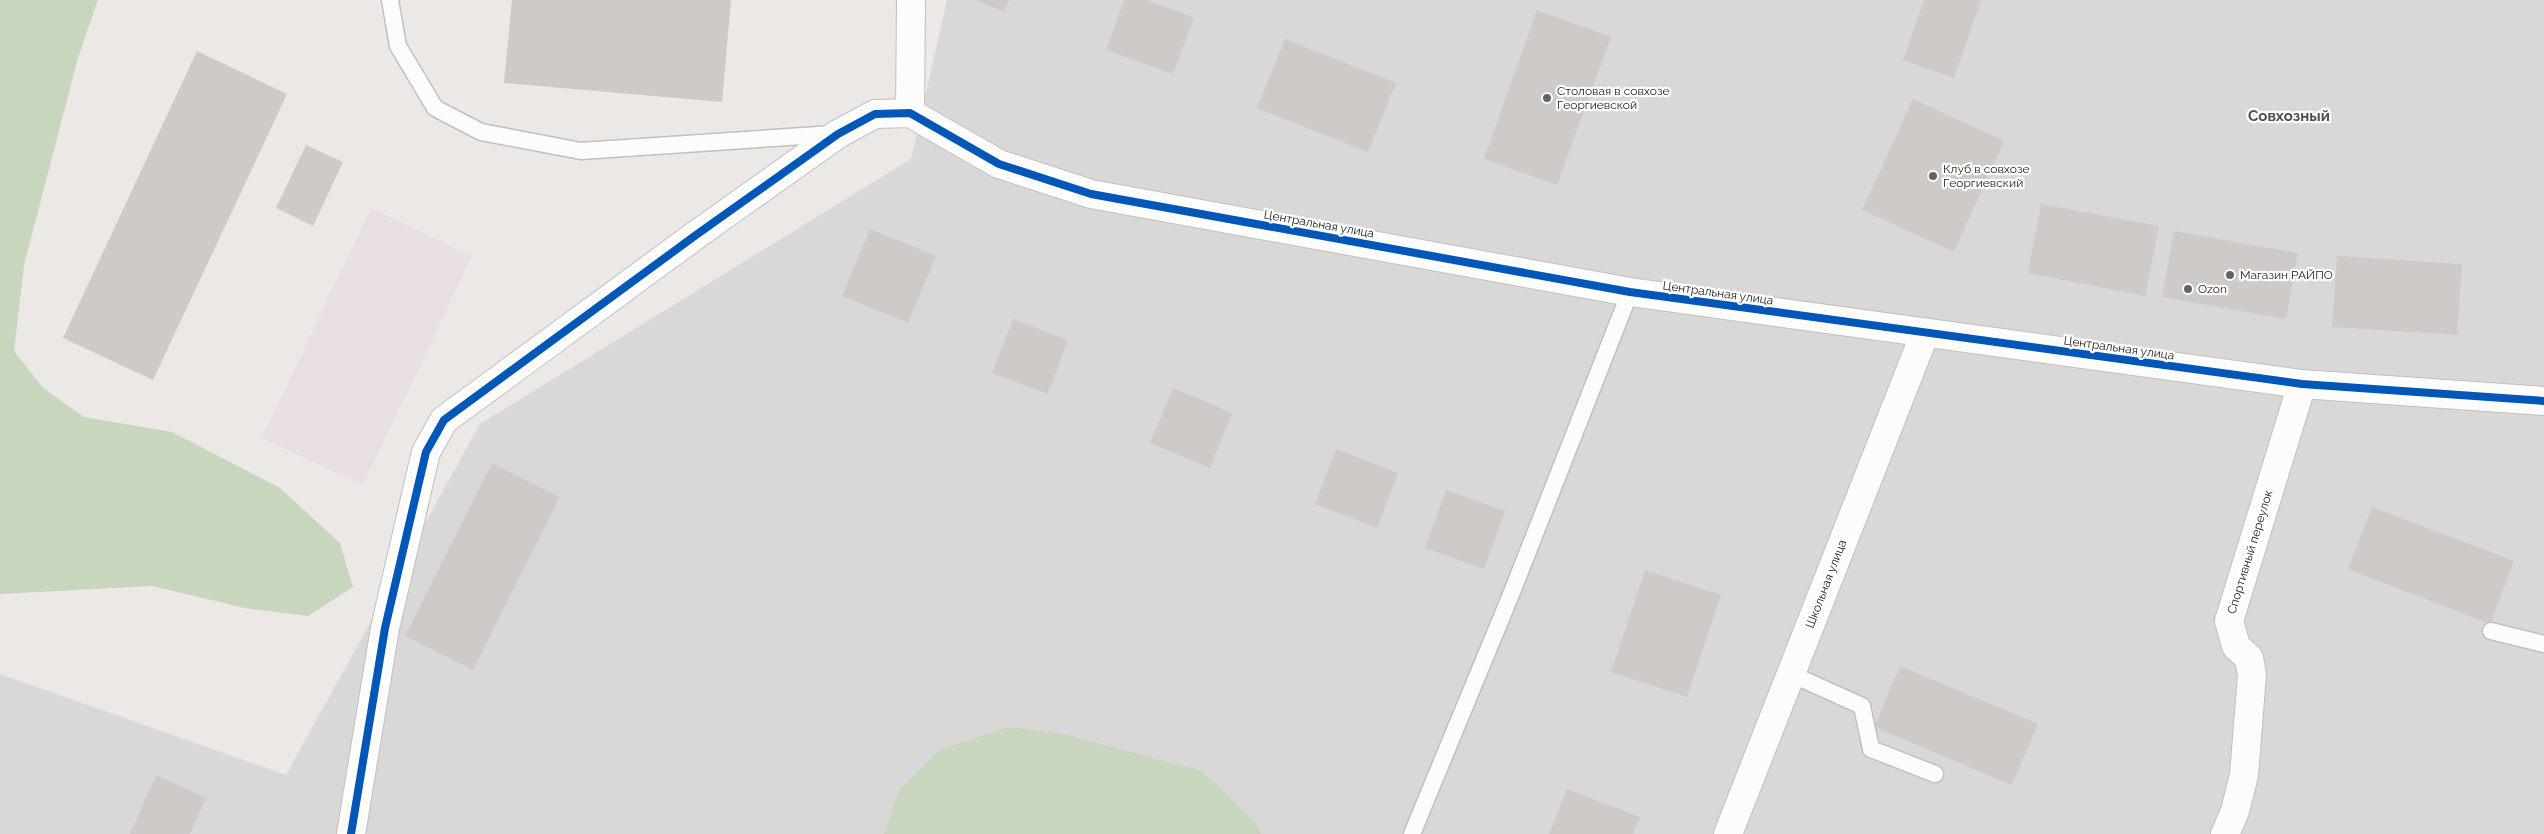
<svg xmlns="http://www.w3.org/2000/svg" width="2544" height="834" viewBox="0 0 2544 834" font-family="Raleway,sans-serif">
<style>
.residential{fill:#dad8d6}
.industrial{fill:#e8dee4}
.forest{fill:#c8d6bd}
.building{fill:#cdcac8}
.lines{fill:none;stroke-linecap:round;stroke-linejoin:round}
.lane-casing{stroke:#c2c0bf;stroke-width:19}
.street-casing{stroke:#c2c0bf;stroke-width:30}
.lane{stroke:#fcfcfb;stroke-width:16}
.street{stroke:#fcfcfb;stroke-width:28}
.cycleway-casing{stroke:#fff;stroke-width:11}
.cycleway{stroke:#0057b8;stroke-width:8}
.poi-dot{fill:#646362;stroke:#fff;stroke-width:2}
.labels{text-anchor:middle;stroke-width:4.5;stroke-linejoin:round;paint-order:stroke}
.poi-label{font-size:12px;fill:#1c1c1c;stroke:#fff;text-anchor:start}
.street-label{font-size:12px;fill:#1c1c1c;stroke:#fff}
.quarter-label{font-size:15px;font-weight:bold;fill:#4f4f4f;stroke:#fff}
</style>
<rect width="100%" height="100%" fill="#ebe8e5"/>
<!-- residential -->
<path class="residential" d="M 947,0 L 2544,0 L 2544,834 L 0,834 L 0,674 L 286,775 L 480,424 L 911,159 Z"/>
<!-- industrial -->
<path class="industrial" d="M 371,208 L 472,256 L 363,485 L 262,438 Z"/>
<!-- forest -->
<path class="forest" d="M 0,0 L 98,0 L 78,58 L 24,265 L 14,351 L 43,388 L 84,417 L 172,432 L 280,488 L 340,543 L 353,587 L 308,616 L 245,608 L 152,586 L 0,594 Z
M 1008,727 L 1063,734 L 1202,771 L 1256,824 L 1261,834 L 884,834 L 899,790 L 939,750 Z"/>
<!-- building -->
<path class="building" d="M 512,0 L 731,0 L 722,102 L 504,83 Z
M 975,0 L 1009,0 L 1004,12 Z
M 1124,0 L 1147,0 L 1194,18 L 1173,74 L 1106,50 Z
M 1924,0 L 1981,0 L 1954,78 L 1903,60 Z
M 1537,10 L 1611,37 L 1557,185 L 1484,159 Z
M 1285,39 L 1396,83 L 1368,152 L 1257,108 Z
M 197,51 L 287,94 L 153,380 L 63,338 Z
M 1913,99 L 2004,141 L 1954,252 L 1862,210 Z
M 306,145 L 343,162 L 313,226 L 276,208 Z
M 2041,204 L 2159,226 L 2145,296 L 2028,273 Z
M 870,229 L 936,256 L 908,323 L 842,296 Z
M 2174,231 L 2298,253 L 2286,319 L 2162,297 Z
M 2337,256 L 2462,264 L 2457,335 L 2332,327 Z
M 1013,319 L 1068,340 L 1048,394 L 992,373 Z
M 1173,388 L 1232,413 L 1210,468 L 1150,443 Z
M 1336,449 L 1398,473 L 1377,528 L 1315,504 Z
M 492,463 L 560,497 L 473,670 L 405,636 Z
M 1446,490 L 1505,511 L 1484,569 L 1425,548 Z
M 2372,507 L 2514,561 L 2490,624 L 2348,569 Z
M 1645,570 L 1721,595 L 1687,697 L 1611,672 Z
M 1900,666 L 2038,724 L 2012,785 L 1874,727 Z
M 156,775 L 206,798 L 190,834 L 130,834 Z
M 1567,789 L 1640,817 L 1633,834 L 1549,834 Z"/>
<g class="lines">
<defs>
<path id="lane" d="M 390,0 L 398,46 L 435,108 L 481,132 L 581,151 L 833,134
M 2491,631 L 2544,644
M 1791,674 L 1862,706 L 1871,749 L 1935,774
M 1412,834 L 1512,592 L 1630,292"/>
<path id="street" d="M 910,113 L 999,164 L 1091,194 L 1630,292 L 2302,384 L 2544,401
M 910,113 L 911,0
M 351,834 L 385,628 L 426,452 L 444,420 L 696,235 L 838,134 L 875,114 L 910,113
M 1728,834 L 1925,333
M 2225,834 L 2235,811 L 2244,775 L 2252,675 L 2249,658 L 2236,646 L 2229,621 L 2302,384"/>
</defs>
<!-- lane casing -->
<use href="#lane" class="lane-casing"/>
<!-- street casing -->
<use href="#street" class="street-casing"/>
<!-- lane -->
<use href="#lane" class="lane"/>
<!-- street -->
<use href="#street" class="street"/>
<defs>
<path id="cycleway" d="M 351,834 L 385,628 L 426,452 L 444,420 L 696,235 L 838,134 L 875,114 L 910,113 L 999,164 L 1091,194 L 1630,292 L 2302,384 L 2544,401"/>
</defs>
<!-- cycleway casing -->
<use href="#cycleway" class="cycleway-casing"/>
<!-- cycleway -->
<use href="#cycleway" class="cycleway"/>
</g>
<!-- markers -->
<g class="poi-dot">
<circle cx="1547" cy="98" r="5"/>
<circle cx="1933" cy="176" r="5"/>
<circle cx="2230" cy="275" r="5"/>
<circle cx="2188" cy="289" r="5"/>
</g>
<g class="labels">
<!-- poi labels -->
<g class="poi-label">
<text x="1557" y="95">Столовая в совхозе<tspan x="1557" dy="14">Георгиевской</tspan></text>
<text x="1943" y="173">Клуб в совхозе<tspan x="1943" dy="14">Георгиевский</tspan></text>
<text x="2240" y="279">Магазин РАЙПО</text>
<text x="2198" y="293">Ozon</text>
</g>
<!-- street labels -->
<g class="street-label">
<text transform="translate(1319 224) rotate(10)" y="4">Центральная улица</text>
<text transform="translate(1718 293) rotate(8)" y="4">Центральная улица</text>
<text transform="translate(2119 348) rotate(8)" y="4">Центральная улица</text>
<text transform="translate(2250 552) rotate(-73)" y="4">Спортивный переулок</text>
<text transform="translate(1826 584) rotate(-69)" y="4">Школьная улица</text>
</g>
<!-- quarter labels -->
<g class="quarter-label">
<text x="2289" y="121">Совхозный</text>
</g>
</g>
</svg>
